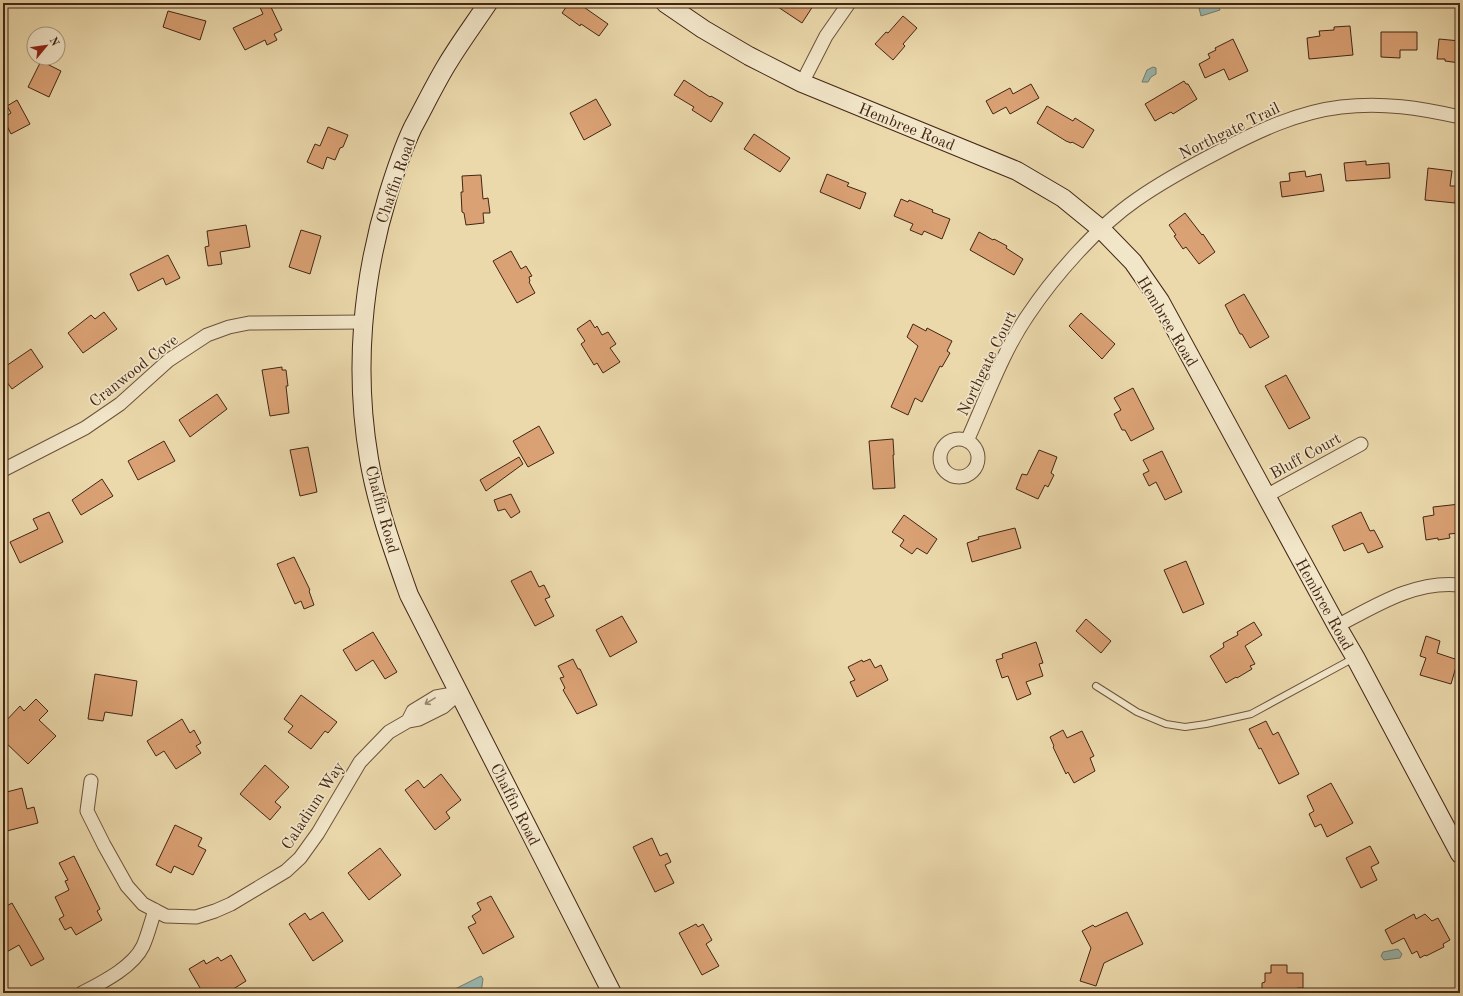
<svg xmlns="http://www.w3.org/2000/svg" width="1463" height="996" viewBox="0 0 1463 996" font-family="'Old Standard TT',serif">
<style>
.water{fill:#9ab9b1;stroke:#777e73}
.building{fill:#daa174;stroke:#432615}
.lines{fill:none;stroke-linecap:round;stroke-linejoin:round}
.lane-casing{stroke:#6d533b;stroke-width:8}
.street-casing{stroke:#6d533b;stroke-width:15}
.secondary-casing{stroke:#432615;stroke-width:20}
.lane{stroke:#f2e6c9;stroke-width:6}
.street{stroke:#f2e6c9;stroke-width:13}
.secondary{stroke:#f2e6c9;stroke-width:18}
.oneway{stroke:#9a866f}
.labels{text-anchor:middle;stroke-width:3.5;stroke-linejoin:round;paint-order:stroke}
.street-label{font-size:16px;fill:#432615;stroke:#f2e6c9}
</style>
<rect width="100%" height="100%" fill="#ebd9ac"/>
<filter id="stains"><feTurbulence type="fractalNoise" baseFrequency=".005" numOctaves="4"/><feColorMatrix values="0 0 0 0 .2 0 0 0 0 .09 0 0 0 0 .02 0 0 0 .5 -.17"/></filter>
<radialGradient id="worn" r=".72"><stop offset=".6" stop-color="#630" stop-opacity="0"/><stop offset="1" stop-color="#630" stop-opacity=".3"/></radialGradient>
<!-- water -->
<path class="water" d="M 1214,3 L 1218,3 L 1220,10 L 1201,16 L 1199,8 Z
M 1153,67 L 1156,68 L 1156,74 L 1151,77 L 1148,82 L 1142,82 L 1147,70 Z
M 1398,949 L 1402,954 L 1400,958 L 1384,960 L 1381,956 L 1383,952 Z
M 481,976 L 483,979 L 481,993 L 447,993 Z"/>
<!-- building -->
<path class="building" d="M 258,3 L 269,3 L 282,30 L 274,34 L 277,40 L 267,45 L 265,40 L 245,50 L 233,28 L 263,14 Z
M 569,3 L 578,3 L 608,24 L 599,36 L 581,24 L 580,26 L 562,13 Z
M 772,3 L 815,3 L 802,23 Z
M 168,11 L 206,21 L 200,40 L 163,27 Z
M 903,16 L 917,28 L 903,44 L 905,46 L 893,60 L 875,44 L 886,32 L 888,33 Z
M 1350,26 L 1353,55 L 1309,59 L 1307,38 L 1320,36 L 1319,31 L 1334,30 L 1334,27 Z
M 1381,32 L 1417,32 L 1417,50 L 1400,50 L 1400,58 L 1381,57 Z
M 1233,39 L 1248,71 L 1229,80 L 1224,69 L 1205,78 L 1199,64 L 1210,58 L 1208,54 L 1216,50 L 1215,48 Z
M 1439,39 L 1460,41 L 1460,63 L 1445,61 L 1445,59 L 1437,59 Z
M 41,61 L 61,71 L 49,97 L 28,87 Z
M 684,80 L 710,97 L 711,96 L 723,103 L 711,122 L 692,110 L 694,107 L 674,95 Z
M 1184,81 L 1186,84 L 1188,84 L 1197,99 L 1173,114 L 1171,112 L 1155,121 L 1145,104 Z
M 1031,84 L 1039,98 L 1010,114 L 1006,107 L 993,114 L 986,101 L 1010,88 L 1013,94 Z
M 596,99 L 611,125 L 584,140 L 570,113 Z
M 17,100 L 30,124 L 11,134 L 3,118 L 11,113 L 7,106 Z
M 1047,106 L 1073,121 L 1075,118 L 1094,130 L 1083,148 L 1072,142 L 1071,143 L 1066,141 L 1037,123 Z
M 328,127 L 348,135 L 343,147 L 340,148 L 335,160 L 327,157 L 323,169 L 307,162 L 315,144 L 320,146 Z
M 754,134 L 790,158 L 780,172 L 744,149 Z
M 1366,161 L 1366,165 L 1389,163 L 1390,178 L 1346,181 L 1344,163 Z
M 1428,168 L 1452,171 L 1450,186 L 1457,186 L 1455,203 L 1425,200 Z
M 1305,171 L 1306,177 L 1321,174 L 1324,191 L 1282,197 L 1280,182 L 1290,181 L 1289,173 Z
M 827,174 L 849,183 L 847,186 L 866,193 L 860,209 L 820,192 Z
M 481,175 L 483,199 L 488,198 L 490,213 L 483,213 L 484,223 L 466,225 L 464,213 L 462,212 L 461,192 L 463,192 L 462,176 Z
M 901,199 L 908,202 L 909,200 L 933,210 L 932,212 L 950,219 L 942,239 L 924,231 L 922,235 L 910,230 L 913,224 L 894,216 Z
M 1185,213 L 1202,235 L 1203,234 L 1215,252 L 1199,264 L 1186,247 L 1183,249 L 1174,236 L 1176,235 L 1169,225 Z
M 246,225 L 250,247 L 220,252 L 222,264 L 208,266 L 205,247 L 209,246 L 207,231 Z
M 301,230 L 321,236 L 310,274 L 289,267 Z
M 979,232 L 993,240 L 994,239 L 1007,246 L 1006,248 L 1023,259 L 1014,275 L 970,250 Z
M 511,251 L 521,269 L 526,266 L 532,276 L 529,277 L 530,281 L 529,282 L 535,293 L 517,303 L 493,261 Z
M 168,255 L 180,278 L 166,285 L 163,278 L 138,291 L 130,274 Z
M 1244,294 L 1269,337 L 1250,348 L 1242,334 L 1240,334 L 1225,305 Z
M 104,312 L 117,329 L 83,353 L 68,333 L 91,315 L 95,319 Z
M 1081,313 L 1115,344 L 1102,359 L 1069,326 Z
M 590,320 L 595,328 L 597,326 L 602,335 L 608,332 L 616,344 L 610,348 L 620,362 L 603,373 L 597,363 L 594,365 L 581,344 L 585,341 L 577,329 Z
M 913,324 L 926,331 L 927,328 L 952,341 L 947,351 L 950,353 L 942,367 L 940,366 L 922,402 L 915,398 L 908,415 L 891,407 L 918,346 L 907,337 Z
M 31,349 L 43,367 L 12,389 L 3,377 L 3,368 Z
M 282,367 L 282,370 L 286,370 L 288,386 L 286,386 L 289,413 L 270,416 L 262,370 Z
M 1286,375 L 1310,418 L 1289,429 L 1265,386 Z
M 1133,388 L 1154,429 L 1131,441 L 1125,430 L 1122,430 L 1114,414 L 1121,410 L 1114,398 Z
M 217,394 L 227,409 L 190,437 L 179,420 Z
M 539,426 L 554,453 L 528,467 L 513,441 Z
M 893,439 L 894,455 L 893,455 L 895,488 L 873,489 L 869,441 Z
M 164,441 L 175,461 L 138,480 L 128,461 Z
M 308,447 L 317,492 L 300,496 L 290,450 Z
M 1039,450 L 1057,457 L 1051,473 L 1054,475 L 1048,487 L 1045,485 L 1038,499 L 1016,489 L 1022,474 L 1027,475 Z
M 1162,451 L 1182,492 L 1165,500 L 1156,482 L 1149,486 L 1143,474 L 1149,471 L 1143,460 Z
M 519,457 L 523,464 L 486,491 L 480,480 Z
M 102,479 L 113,496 L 81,515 L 72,500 Z
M 511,494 L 520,512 L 511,518 L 505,509 L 498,511 L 494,500 Z
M 1460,504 L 1460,533 L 1449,534 L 1450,538 L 1438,540 L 1438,538 L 1426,540 L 1423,517 L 1434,515 L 1433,507 Z
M 49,512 L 63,542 L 20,563 L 10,542 L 38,529 L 33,519 Z
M 1361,512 L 1370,531 L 1374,530 L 1383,547 L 1368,553 L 1363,543 L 1344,551 L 1332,526 Z
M 904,515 L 937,539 L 927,554 L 917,548 L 912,554 L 900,546 L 904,540 L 892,532 Z
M 1015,528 L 1021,548 L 972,562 L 967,543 L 979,539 L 978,537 Z
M 294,557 L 310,590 L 309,591 L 314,605 L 304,609 L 301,601 L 295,604 L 277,564 Z
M 1186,561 L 1204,604 L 1183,613 L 1164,570 Z
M 531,571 L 539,587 L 544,585 L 550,597 L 545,599 L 554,616 L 535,626 L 511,581 Z
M 622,616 L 637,642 L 610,657 L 596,630 Z
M 1086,619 L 1111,641 L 1101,653 L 1076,631 Z
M 1254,622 L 1262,635 L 1245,646 L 1255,664 L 1250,666 L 1252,669 L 1237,678 L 1236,677 L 1226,683 L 1210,656 L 1224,647 L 1223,643 L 1238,635 L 1237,632 Z
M 373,632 L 397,672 L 385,679 L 373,660 L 356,671 L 343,650 Z
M 1426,636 L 1440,641 L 1437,653 L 1458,660 L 1451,684 L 1420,675 L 1426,658 L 1420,656 Z
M 1036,642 L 1043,663 L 1039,664 L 1043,676 L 1026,682 L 1031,694 L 1017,700 L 1008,676 L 1002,678 L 996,660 L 1003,658 L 1002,654 Z
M 573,659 L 578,669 L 580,669 L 597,705 L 577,714 L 563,690 L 565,688 L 560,678 L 564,677 L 558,666 Z
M 870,659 L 875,668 L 881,665 L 888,680 L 857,697 L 850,682 L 855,680 L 848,667 L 862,660 L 863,662 Z
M 95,674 L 137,681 L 132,716 L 105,712 L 103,721 L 88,719 Z
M 301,695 L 337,722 L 328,733 L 325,731 L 311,749 L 288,732 L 293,726 L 284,719 Z
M 36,699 L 48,711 L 39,720 L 56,736 L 28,764 L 3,740 L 3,735 L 8,730 L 3,724 L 20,706 L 24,711 Z
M 182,719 L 190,733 L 194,730 L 201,743 L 196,746 L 201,753 L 176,769 L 164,751 L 156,756 L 147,741 Z
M 1266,721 L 1273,735 L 1278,732 L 1299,774 L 1279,784 L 1261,748 L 1259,749 L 1249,729 Z
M 1063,730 L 1067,738 L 1082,731 L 1094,756 L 1090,758 L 1095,771 L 1074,783 L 1068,772 L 1066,774 L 1053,747 L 1054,746 L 1050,737 Z
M 265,765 L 289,787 L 275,802 L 281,807 L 270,820 L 240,794 Z
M 441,774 L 461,800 L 446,812 L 450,818 L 435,830 L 405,790 L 418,780 L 424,788 Z
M 1331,783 L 1353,823 L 1327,837 L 1321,824 L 1315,827 L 1309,814 L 1314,811 L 1307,796 Z
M 22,788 L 27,809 L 34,807 L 38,823 L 3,832 L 3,793 Z
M 175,825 L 202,838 L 198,846 L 206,850 L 193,875 L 174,866 L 171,873 L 156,865 Z
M 652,838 L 660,856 L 667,853 L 671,862 L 665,865 L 674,883 L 655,892 L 633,847 Z
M 1370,846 L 1379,863 L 1371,867 L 1377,880 L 1361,888 L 1346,858 Z
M 380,848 L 401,875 L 369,900 L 348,873 Z
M 74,856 L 100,909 L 97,911 L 102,920 L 76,935 L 71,927 L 65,930 L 59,919 L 64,916 L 55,897 L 69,890 L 65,881 L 68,880 L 59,863 Z
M 491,896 L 514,937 L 483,954 L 468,927 L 476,923 L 472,916 L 481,910 L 477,903 Z
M 12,903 L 44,959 L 31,966 L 19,945 L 3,954 L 3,908 Z
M 323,912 L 343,941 L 313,961 L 289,924 L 305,913 L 310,920 Z
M 1127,912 L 1143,944 L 1104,963 L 1096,986 L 1080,981 L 1091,948 L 1082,931 L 1093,925 L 1095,927 Z
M 1414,914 L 1416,919 L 1425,914 L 1432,921 L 1438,918 L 1450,940 L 1443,944 L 1444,947 L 1426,956 L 1425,955 L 1420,958 L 1417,951 L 1412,954 L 1404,938 L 1392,944 L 1385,930 Z
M 696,924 L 698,927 L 703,924 L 712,940 L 706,944 L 719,966 L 702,975 L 679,933 Z
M 231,955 L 246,981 L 227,993 L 203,993 L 189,969 L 204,960 L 206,964 L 218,957 L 221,961 Z
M 1271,965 L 1287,965 L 1287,973 L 1303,973 L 1303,988 L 1297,988 L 1297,993 L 1262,993 L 1262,983 L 1265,982 L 1265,973 L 1271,973 Z"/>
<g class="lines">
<defs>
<path id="lane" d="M 1096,686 L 1137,712 L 1166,724 L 1185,727 L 1206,724 L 1251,714 L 1354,658"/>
<path id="street" d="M 802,83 L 826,36 L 849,3
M940 458a19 19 0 1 1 38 0a19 19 0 1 1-38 0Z
M 967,441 C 986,399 1002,353 1028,315 C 1054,276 1097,227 1136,200 C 1163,181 1191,166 1220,151 C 1258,131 1298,112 1341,107 C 1383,102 1420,108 1460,117
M 3,470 L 85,428 L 120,404 L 169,360 L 207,335 L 229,327 L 249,323 L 363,322
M 1266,496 L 1361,444
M 1337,626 C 1375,606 1415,580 1460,585
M 408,721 L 413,711 L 436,697 L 458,693
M 91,781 L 87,811 L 104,845 L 127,886 L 143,904 L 166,916 L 196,917 L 215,911 L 231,904 L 286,871 L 300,858 L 318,833 L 360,762 L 389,732 L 408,721 L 419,719 L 443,707 L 459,693
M 82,993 C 103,982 133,967 143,946 C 148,935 151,922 155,910"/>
<path id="secondary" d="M 488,3 C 474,24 459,44 446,66 C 434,86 424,107 413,127 C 403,148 395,172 388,195 C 362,280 354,371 369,459 C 377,506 393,550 409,595 L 612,993
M 665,3 L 703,29 L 749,56 L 802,83 L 1017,171 L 1063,198 L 1101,229 L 1133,262 L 1160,301 L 1337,626 L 1355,657 L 1460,854"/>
</defs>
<!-- lane casing -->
<use href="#lane" class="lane-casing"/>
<!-- street casing -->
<use href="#street" class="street-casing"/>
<!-- secondary casing -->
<use href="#secondary" class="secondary-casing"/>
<!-- lane -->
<use href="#lane" class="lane"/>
<!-- street -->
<use href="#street" class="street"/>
<!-- secondary -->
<use href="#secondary" class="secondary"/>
</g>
<!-- one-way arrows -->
<defs><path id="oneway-shaft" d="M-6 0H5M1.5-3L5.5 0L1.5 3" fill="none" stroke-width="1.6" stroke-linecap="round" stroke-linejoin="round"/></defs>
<use class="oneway" href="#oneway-shaft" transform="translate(430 701) rotate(149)"/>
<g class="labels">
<!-- street labels -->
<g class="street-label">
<text transform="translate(907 126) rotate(22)" y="6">Hembree Road</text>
<text transform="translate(1229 130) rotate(-26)" y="6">Northgate Trail</text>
<text transform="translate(395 180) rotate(-71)" y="6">Chaffin Road</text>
<text transform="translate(1168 321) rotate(59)" y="6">Hembree Road</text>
<text transform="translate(986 363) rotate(-64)" y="6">Northgate Court</text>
<text transform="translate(133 370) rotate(-38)" y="6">Cranwood Cove</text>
<text transform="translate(1305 455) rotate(-29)" y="6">Bluff Court</text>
<text transform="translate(383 509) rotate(75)" y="6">Chaffin Road</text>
<text transform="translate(1325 604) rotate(61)" y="6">Hembree Road</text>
<text transform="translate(516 804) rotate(63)" y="6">Chaffin Road</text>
<text transform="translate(312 805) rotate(-57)" y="6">Caladium Way</text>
</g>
</g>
<!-- margin -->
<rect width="1463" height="996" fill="none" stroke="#ebd9ac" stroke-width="16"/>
<rect x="4" y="4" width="1455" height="988" fill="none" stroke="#432615" stroke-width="2"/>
<rect x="8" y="8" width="1447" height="980" fill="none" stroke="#432615"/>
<!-- north arrow -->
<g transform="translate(46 46) rotate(61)"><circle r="19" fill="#f2e6c9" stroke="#ac9981"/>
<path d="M0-3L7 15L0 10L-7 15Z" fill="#8f2418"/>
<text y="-6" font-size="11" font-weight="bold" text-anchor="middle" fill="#432615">N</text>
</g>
<rect width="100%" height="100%" filter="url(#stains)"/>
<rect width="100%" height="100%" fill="url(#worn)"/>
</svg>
